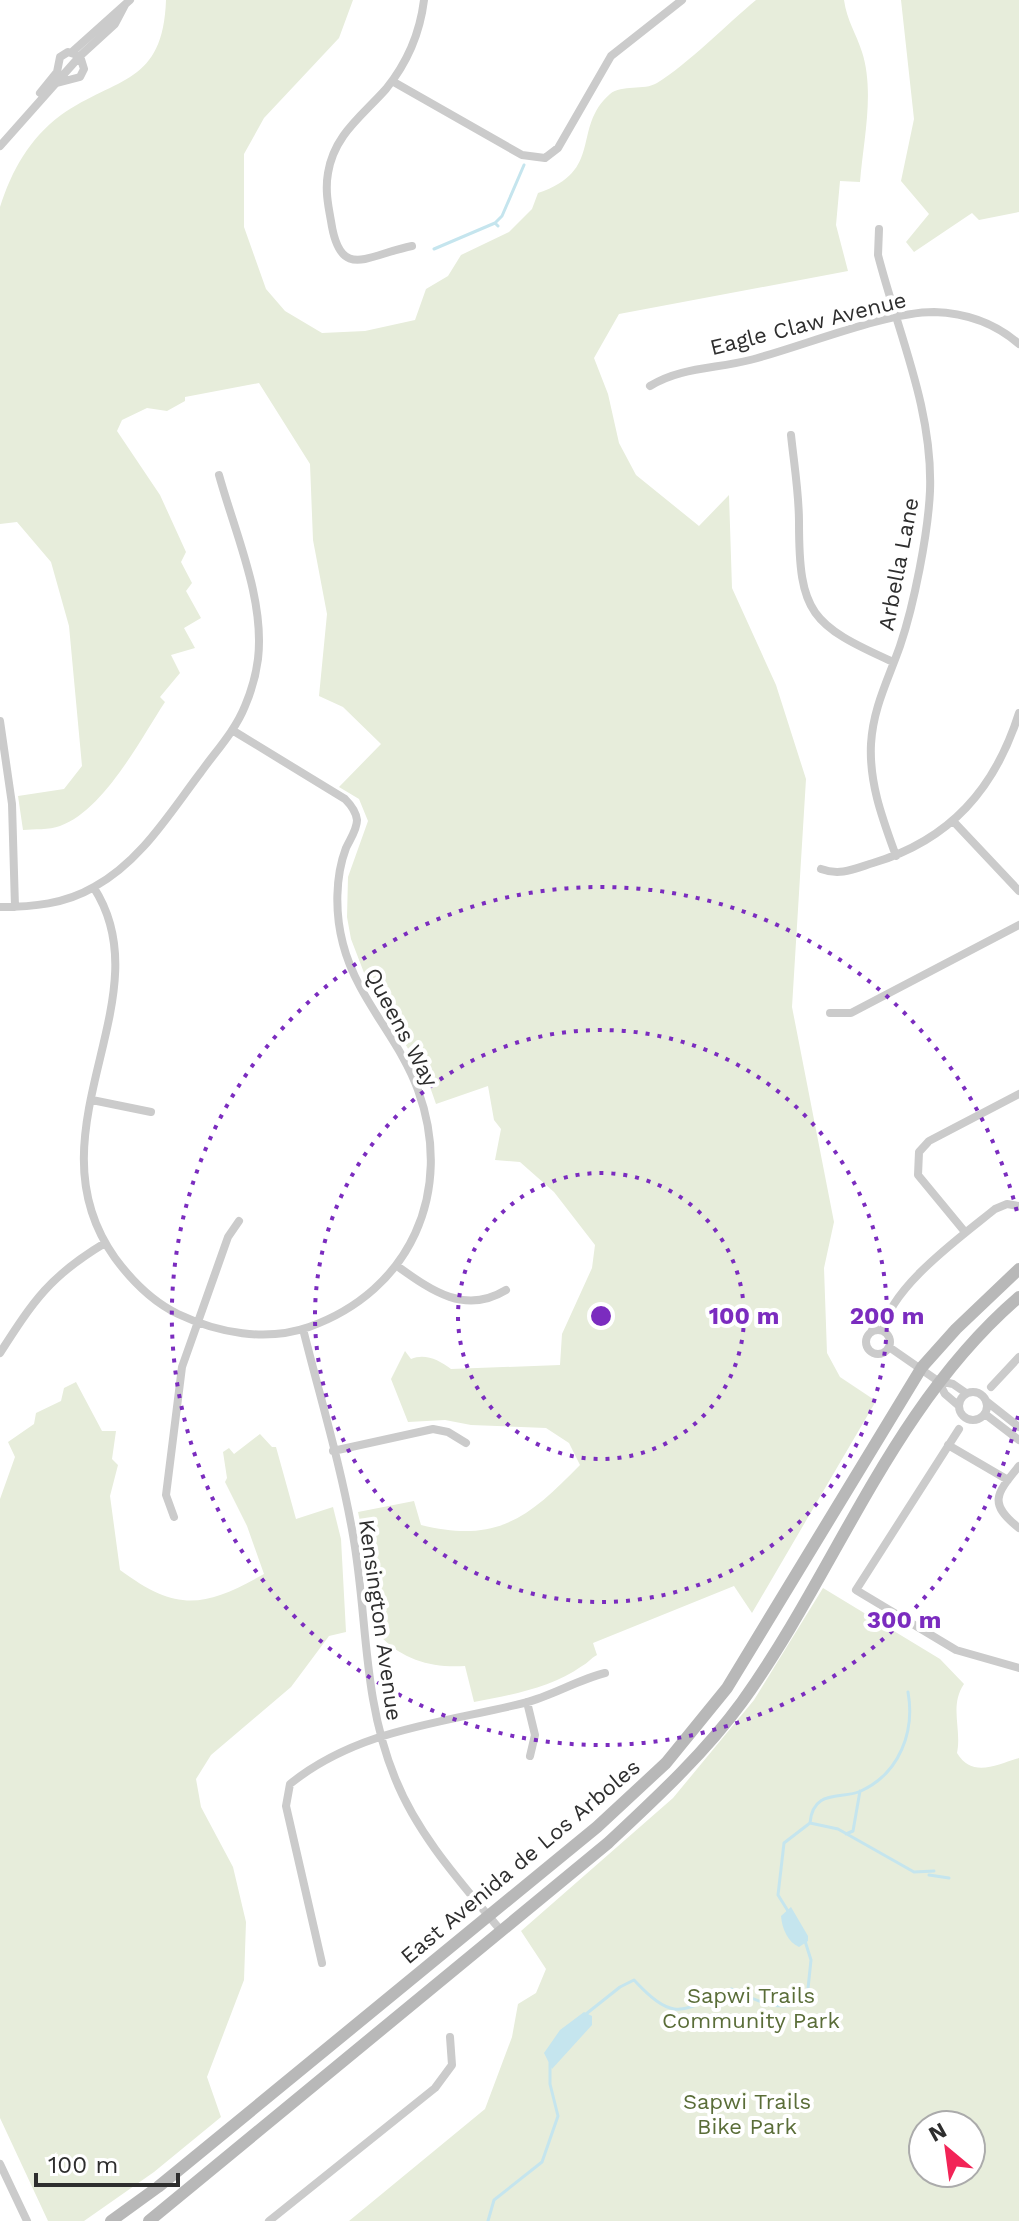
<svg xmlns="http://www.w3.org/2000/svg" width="1019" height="2221" viewBox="0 0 1019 2221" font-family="'Work Sans',sans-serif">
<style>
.green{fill:#e7eddb;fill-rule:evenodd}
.water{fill:#c5e5ee}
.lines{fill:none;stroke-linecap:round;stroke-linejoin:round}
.stream{stroke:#c5e5ee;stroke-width:3}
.street{stroke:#cbcbcb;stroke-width:8}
.secondary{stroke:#b8b8b8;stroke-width:12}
.ring{fill:none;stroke:#7b2cbf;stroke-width:4;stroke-dasharray:4 8}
.labels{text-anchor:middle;stroke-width:8;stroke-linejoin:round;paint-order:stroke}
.street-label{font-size:22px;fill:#2e2e2e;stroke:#fff}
.park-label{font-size:22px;fill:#5a6d38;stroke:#fff}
.centre{fill:#7b2cbf;stroke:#fff;stroke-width:4}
.ring-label{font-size:24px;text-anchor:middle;font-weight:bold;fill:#7b2cbf;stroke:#fff;stroke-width:8;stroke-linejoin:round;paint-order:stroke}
</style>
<rect width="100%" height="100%" fill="#fff"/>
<!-- green -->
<path class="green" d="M 166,0 L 353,0 L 339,38 L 264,118 L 244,154 L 244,227 L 266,289 L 285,311 L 322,333 L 365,331 L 415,320 L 426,289 L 448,276 L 461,255 L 509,232 L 532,209 L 538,193 C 605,171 571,128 610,94 C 622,84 644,91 657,83 C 688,64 726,25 756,0 L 844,0 C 847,21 856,33 862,52 C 875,92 863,142 860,182 L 840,181 L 836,225 L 848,271 L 619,314 L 594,358 L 608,394 L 619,443 L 636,475 L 699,526 L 729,495 L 732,588 L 776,685 L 806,779 L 792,1007 L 834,1222 L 824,1268 L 827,1353 L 840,1377 L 876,1401 L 752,1613 L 734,1586 L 593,1643 L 597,1655 C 591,1658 588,1663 582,1666 C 551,1688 511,1695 474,1702 L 465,1666 C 433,1668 405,1661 381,1637 L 373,1638 L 367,1554 L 358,1512 L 414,1501 L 421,1525 C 498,1544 529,1517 580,1465 L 569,1443 L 546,1428 L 471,1425 L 445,1420 L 408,1422 L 391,1379 L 405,1351 L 411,1359 C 425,1353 439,1360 451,1369 L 560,1365 L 562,1334 L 592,1268 L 595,1245 L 554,1192 L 520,1162 L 495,1160 L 501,1129 L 494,1120 L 488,1086 L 436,1104 L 429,1084 L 366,978 L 351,939 L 347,917 L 348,877 L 368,821 L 359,799 L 339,787 L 381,744 L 343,707 L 319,696 L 327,614 L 313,540 L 310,464 L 259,383 L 185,397 L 185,401 L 167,411 L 147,408 L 122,420 L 117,431 L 160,495 L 186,552 L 181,562 L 192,583 L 186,591 L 201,618 L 184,628 L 195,648 L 171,655 L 180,673 L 160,697 L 165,702 C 140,740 104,810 60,826 C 49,830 34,829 23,830 L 18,796 L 64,789 L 82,766 L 69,626 L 51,562 L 17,522 L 0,524 L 0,207 C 12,170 29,139 61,115 C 117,76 163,85 166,0 Z
M 901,0 L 1019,0 L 1019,212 L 979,220 L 972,213 L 914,252 L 906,242 L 929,214 L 901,181 L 914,119 Z
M 76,1382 L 102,1431 L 116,1431 L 112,1459 L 118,1465 L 110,1496 L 120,1570 C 177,1612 204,1608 264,1574 L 247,1526 L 225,1482 L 227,1478 L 223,1452 L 229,1448 L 234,1454 L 260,1434 L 272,1447 L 276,1447 L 296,1519 L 333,1507 L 341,1539 L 346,1632 L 329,1636 L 291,1687 L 211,1755 L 196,1779 L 201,1807 L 233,1867 L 246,1922 L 244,1980 L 207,2077 L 221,2117 L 154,2172 L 84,2221 L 48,2221 L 0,2118 L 0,1499 L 15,1457 L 8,1442 L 34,1424 L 36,1413 L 61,1401 L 64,1388 Z
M 823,1588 L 940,1659 L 964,1684 C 949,1706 962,1729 957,1753 C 972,1778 996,1765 1019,1758 L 1019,2221 L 349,2221 L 485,2109 L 512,2037 L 518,2004 L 536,1993 L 546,1969 L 521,1931 L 673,1798 L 754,1700 ZM 923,2125 L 971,2125 L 971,2173 L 923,2173 Z"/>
<!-- water -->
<path class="water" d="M 791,1907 L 808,1936 L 808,1941 L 799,1947 C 788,1942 782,1929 781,1916 Z
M 584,2012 L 592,2016 L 592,2025 L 552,2069 L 544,2053 L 560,2030 Z"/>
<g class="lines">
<!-- stream -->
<path class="stream" d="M 498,226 L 495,223 L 502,216 L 524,165
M 434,249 L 495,223
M 810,1823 C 813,1788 842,1800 861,1791 C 900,1773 915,1731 908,1692
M 846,1834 L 853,1831 L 860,1791
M 929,1875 L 949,1878
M 788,1911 L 778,1895 L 784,1843 L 810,1823 L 838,1829 L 914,1872 L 934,1871
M 586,2014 L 620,1987 L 634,1980 C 675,2024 682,2011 731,1989 C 758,2000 780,2016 807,1998 L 811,1960 L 805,1941
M 488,2221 L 494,2200 L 542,2162 L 558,2116 L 550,2084 L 550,2063"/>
<!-- street -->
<path class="street" d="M 72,52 L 130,0
M 392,81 L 522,155 L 545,158 L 558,148 L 611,56 L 682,0
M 40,93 L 57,72 L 60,57 L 68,52 L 80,56 L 84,69 L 80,77 L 57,83
M 0,146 L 80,56 L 115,24 L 125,5
M 879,229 L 878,255 C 898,333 933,409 930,491 C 928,534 914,605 900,646 C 888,680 873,708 871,744 C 869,784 883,820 896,856
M 412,246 C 367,255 340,282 331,221 C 328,205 325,190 328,173 C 334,135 362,116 386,89 C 407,63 420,33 424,0
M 650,386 C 681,367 715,369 750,360 C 801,347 885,312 934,312 C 965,313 995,323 1019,344
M 791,435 C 794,464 799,493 799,522 C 799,614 811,625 893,662
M 0,721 L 12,804 L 15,907
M 954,822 L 1019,891
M 821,869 C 840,876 854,869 873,863 C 950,840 995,789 1019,713
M 94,888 C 166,1000 25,1132 115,1258 C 132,1281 153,1302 178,1314 C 218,1333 266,1342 309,1327 C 410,1291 455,1192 418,1090 C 400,1039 357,999 343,944 C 335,914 335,877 346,848 C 350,839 357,830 357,820 C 356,811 351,805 345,799 L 232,730
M 0,907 C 33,907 65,904 94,887 C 141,861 169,814 201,772 C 216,751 235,731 245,706 C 251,692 256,675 258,659 C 265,599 235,533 219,475
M 830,1013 L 851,1013 L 1019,925
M 92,1100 L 151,1112
M 965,1232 L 918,1175 L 919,1152 L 929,1141 L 1019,1094
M 397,1266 C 432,1291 465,1315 506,1290
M 303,1329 C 320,1397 341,1466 353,1535 C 368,1619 362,1697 395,1778 C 418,1836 463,1885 502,1932
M866 1342a12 12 0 1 1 24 0a12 12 0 1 1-24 0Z
M 883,1331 C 889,1288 962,1236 995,1209 L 1007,1204 L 1019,1206
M 871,1332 L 881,1313 L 890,1309
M 889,1347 L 938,1381 L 945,1394 L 959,1406
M 0,1353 C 34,1300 50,1276 105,1243
M 939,1381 L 953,1384 L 966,1393
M 991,1387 L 1019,1357
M959 1406a14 14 0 1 1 28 0a14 14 0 1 1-28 0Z
M 986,1401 L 1019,1427
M 985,1414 L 1019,1440
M 959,1429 L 856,1590 L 956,1650 L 1019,1668
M 948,1445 L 1008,1480
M 333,1451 L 433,1429 L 448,1432 L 466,1443
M 1019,1466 C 997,1493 987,1503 1019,1528
M 174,1517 L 166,1495 L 182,1367 L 228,1237 L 239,1221
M 527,1702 L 535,1735 L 530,1756
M 322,1963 L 286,1806 L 290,1784 C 358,1729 443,1723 524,1703 C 552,1696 577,1680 605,1673
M 0,2164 L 27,2221
M 269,2221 L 435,2088 L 452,2065 L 450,2037"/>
<!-- secondary -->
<path class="secondary" d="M 111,2221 L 158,2187 L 597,1827 L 666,1763 L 727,1688 L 922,1367 L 956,1329 L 1019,1269
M 149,2221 L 608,1843 C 655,1799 704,1754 742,1702 C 838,1568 891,1407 1019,1297"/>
</g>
<!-- distance rings -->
<g class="ring">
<circle cx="601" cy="1316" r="143"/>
<circle cx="601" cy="1316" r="286"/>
<path d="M1018 1416A429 429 0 1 1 1018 1216"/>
</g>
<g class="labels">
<!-- street labels -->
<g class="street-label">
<text transform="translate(808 323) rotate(-14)" y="8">Eagle Claw Avenue</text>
<text transform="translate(898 564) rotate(-79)" y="8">Arbella Lane</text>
<text transform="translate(402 1027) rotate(62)" y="8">Queens Way</text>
<text transform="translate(381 1620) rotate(82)" y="8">Kensington Avenue</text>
<text transform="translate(520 1861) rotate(-40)" y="8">East Avenida de Los Arboles</text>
</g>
<!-- park labels -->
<g class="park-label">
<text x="751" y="2003">Sapwi Trails<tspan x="751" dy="25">Community Park</tspan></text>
<text x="747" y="2109">Sapwi Trails<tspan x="747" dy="25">Bike Park</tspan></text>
</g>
</g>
<circle cx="601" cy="1316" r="12" class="centre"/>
<g class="ring-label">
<text x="744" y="1324">100 m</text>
<text x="887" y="1324">200 m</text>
<text x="904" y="1628">300 m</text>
</g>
<!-- north arrow -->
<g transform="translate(947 2149) rotate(331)"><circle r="38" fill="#ffffff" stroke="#ababab" stroke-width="2"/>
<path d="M0-6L14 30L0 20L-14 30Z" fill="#f22457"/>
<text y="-12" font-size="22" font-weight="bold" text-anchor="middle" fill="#2e2e2e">N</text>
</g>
<!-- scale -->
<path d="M36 2173v12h142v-12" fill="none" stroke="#2e2e2e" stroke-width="4"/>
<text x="48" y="2173" font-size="24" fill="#2e2e2e" stroke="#ffffff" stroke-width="6" paint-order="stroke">100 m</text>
</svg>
